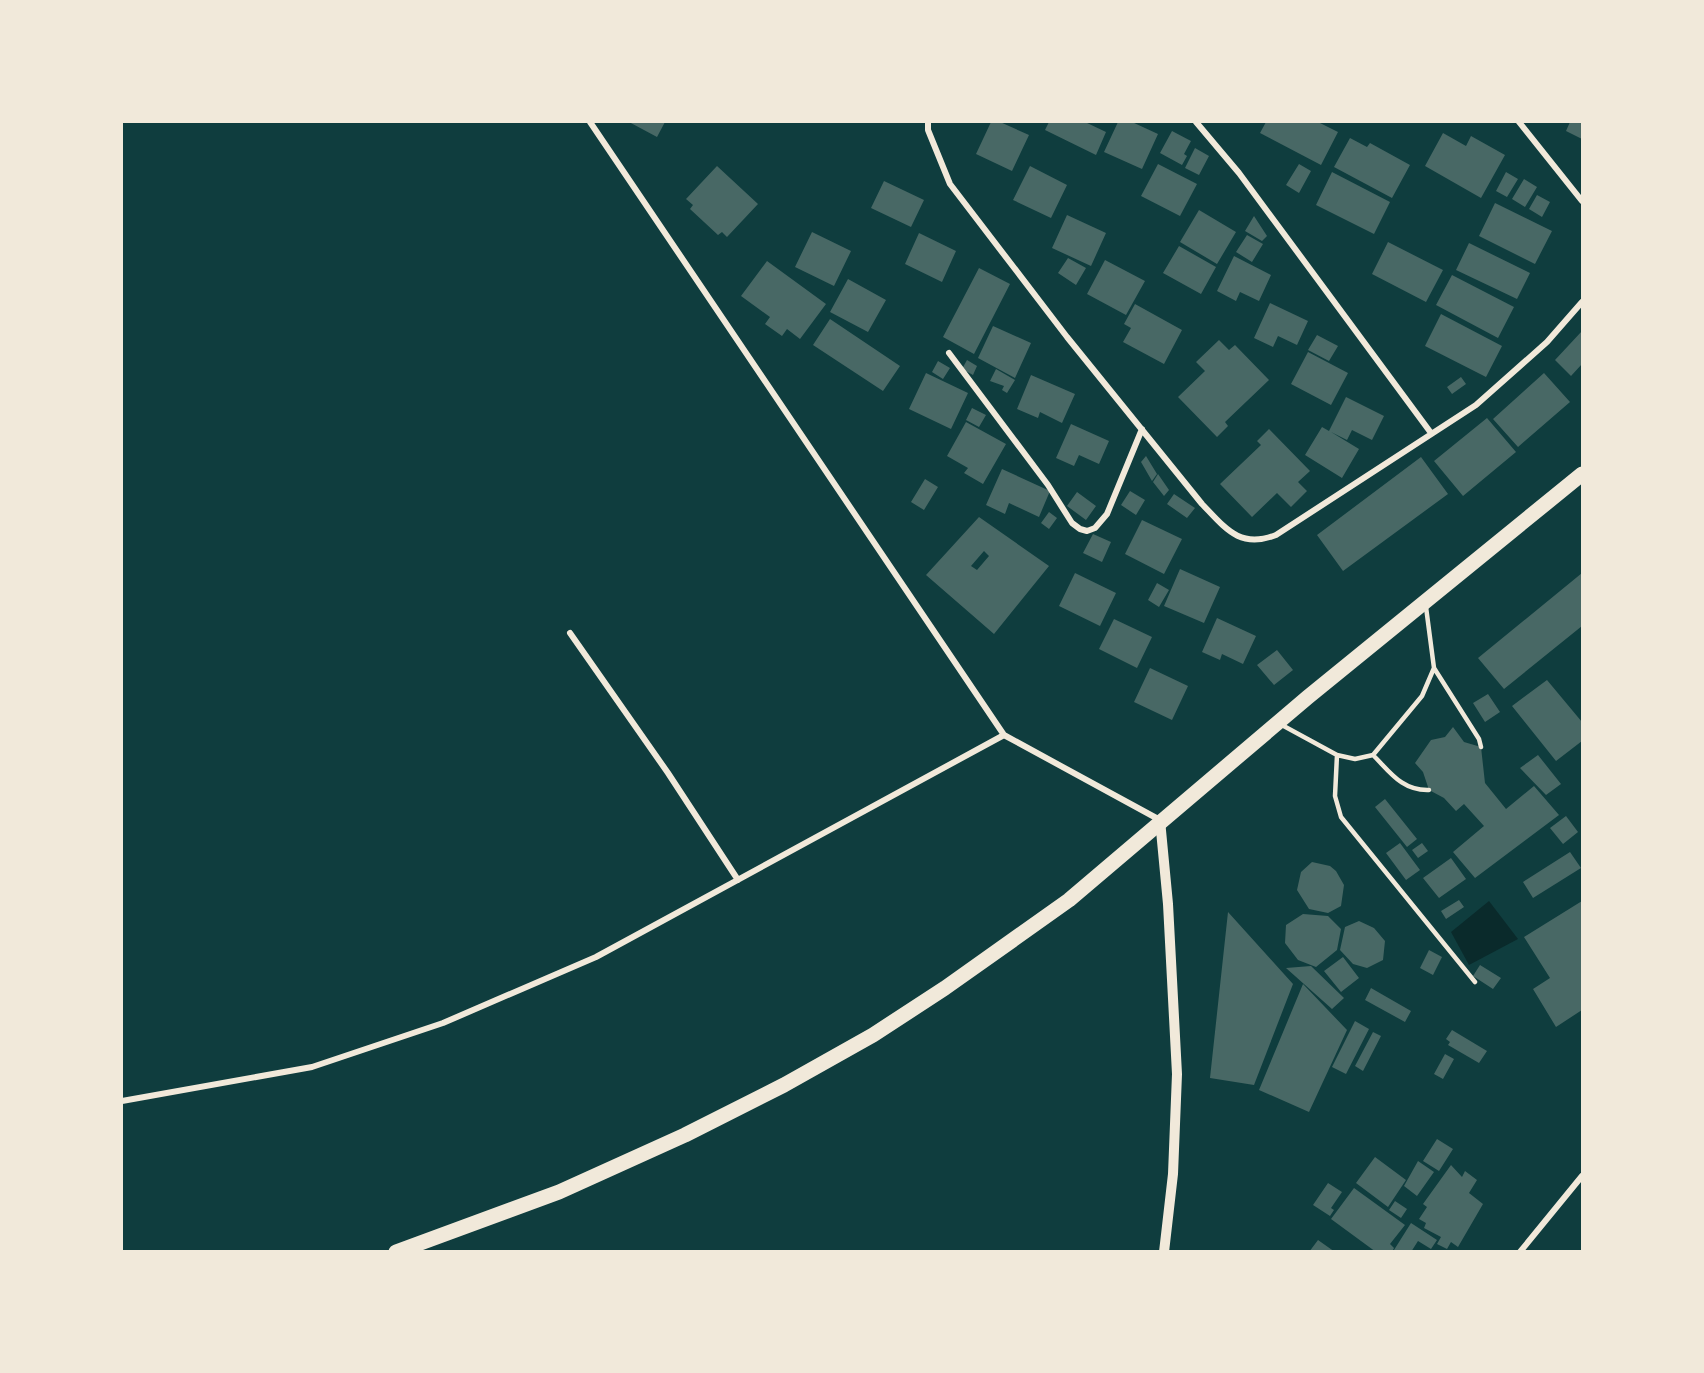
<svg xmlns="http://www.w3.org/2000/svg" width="1704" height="1373" viewBox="0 0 1704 1373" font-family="Merriweather,serif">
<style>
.water{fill:#0a2a2b}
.building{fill:#486865;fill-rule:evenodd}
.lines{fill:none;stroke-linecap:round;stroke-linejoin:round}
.service{stroke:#f1e9da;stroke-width:4.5}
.minor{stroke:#f1e9da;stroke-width:6}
.tertiary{stroke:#f1e9da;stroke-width:10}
.primary{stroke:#f1e9da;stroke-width:15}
</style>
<rect width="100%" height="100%" fill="#0f3d3e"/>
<!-- water -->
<path class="water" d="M 1489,901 L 1518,939 L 1469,965 L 1451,932 Z"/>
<!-- building -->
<path class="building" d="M 629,122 L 665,122 L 657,137 Z
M 991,122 L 1000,122 L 1029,135 L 1012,171 L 976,154 Z
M 1049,122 L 1085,122 L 1106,132 L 1096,155 L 1045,130 Z
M 1118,122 L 1132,122 L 1158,134 L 1142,169 L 1104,152 Z
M 1266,122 L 1318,122 L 1338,132 L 1321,165 L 1260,133 Z
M 1570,122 L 1582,122 L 1582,139 L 1566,131 Z
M 1172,131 L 1191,141 L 1184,154 L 1187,156 L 1182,165 L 1160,153 Z
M 1443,133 L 1466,146 L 1471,136 L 1505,155 L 1481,198 L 1425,166 Z
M 1350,138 L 1367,147 L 1370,143 L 1410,165 L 1392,198 L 1334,167 Z
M 1195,148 L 1209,156 L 1199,175 L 1185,168 Z
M 1158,164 L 1197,184 L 1180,216 L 1141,196 Z
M 1299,164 L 1311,171 L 1299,193 L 1286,185 Z
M 717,166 L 758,204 L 727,237 L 722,232 L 718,235 L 690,209 L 693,205 L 686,199 Z
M 1030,166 L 1067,185 L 1051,218 L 1013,200 Z
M 1332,172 L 1390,202 L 1374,234 L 1316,205 Z
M 1506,172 L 1518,179 L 1507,197 L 1496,191 Z
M 1524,179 L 1537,187 L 1525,207 L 1512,199 Z
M 884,181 L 924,200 L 911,227 L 871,208 Z
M 1537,195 L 1550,202 L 1542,217 L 1529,209 Z
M 1495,203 L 1552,231 L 1535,264 L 1479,236 Z
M 1199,210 L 1236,232 L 1217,264 L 1180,242 Z
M 1067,215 L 1106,233 L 1091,266 L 1052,248 Z
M 1254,216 L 1267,236 L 1262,241 L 1245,231 Z
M 812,232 L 851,251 L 834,286 L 795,267 Z
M 919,233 L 956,251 L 942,282 L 905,264 Z
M 1247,235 L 1263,244 L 1252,262 L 1236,252 Z
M 1388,242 L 1443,270 L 1426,302 L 1372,274 Z
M 1469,243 L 1530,273 L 1517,299 L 1456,270 Z
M 1179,246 L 1216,267 L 1201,294 L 1163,273 Z
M 1234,256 L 1271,275 L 1259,301 L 1240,292 L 1236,301 L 1217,291 Z
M 1068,258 L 1086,268 L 1076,285 L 1058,273 Z
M 1105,260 L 1145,281 L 1126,315 L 1087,294 Z
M 767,261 L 826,304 L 800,339 L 787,329 L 782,336 L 765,324 L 770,317 L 741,296 Z
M 979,268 L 1010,284 L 974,354 L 943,337 Z
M 1452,275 L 1514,307 L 1498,338 L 1436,305 Z
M 848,279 L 886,300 L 868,332 L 830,312 Z
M 1270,303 L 1308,321 L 1297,345 L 1278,336 L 1273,347 L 1254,338 Z
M 1135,304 L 1182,330 L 1164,364 L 1123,342 L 1131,328 L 1124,324 Z
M 1441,314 L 1502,346 L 1486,377 L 1425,346 Z
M 830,319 L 900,366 L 883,391 L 813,345 Z
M 993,326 L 1031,343 L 1015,378 L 978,358 Z
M 1582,331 L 1582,364 L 1571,376 L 1555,360 Z
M 1317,335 L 1338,346 L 1329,361 L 1308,350 Z
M 1219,340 L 1229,350 L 1235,345 L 1269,380 L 1225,422 L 1228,426 L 1217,437 L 1178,397 L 1205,371 L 1196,362 Z
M 1308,352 L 1348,373 L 1331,405 L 1291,384 Z
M 967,360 L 977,366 L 973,375 L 962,369 Z
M 938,361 L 950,368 L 943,379 L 932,372 Z
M 996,369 L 1015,380 L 1007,393 L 1002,390 L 1004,386 L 990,381 Z
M 926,373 L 968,393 L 951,429 L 909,409 Z
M 1544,373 L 1570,402 L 1518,447 L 1493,419 Z
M 1031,375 L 1075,394 L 1062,423 L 1040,412 L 1038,418 L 1017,409 Z
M 1461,377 L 1466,384 L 1452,394 L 1447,387 Z
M 1346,397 L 1384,416 L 1372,440 L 1352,430 L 1347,440 L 1331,432 L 1359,449 L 1342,478 L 1305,455 L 1322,427 L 1329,431 Z
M 972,408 L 986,415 L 979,427 L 966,420 Z
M 1487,418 L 1516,452 L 1463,496 L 1434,461 Z
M 966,422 L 1006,444 L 983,484 L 964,473 L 968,468 L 947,456 Z
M 1071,424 L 1109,441 L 1099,464 L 1079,455 L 1074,466 L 1056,458 Z
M 1269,429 L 1310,471 L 1298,482 L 1307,491 L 1291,507 L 1277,493 L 1252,517 L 1220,484 L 1261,445 L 1257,441 Z
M 1146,456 L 1157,474 L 1152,481 L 1141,462 Z
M 1421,457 L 1448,494 L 1343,571 L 1317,535 Z
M 1002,469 L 1050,491 L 1039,517 L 1009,503 L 1005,514 L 986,505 Z
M 1158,474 L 1169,490 L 1164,496 L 1153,482 Z
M 925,479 L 938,487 L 924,510 L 911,502 Z
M 1130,491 L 1145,500 L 1136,515 L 1121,505 Z
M 1077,492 L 1096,506 L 1086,520 L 1067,506 Z
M 1174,494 L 1195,508 L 1187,518 L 1167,504 Z
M 1049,512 L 1057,518 L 1049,529 L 1041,523 Z
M 979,517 L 1049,566 L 994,634 L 926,575 ZM 984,551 L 989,556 L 977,570 L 971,566 Z
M 1142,520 L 1182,539 L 1164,574 L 1125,554 Z
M 1093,534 L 1111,542 L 1102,562 L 1083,553 Z
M 1180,569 L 1220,587 L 1204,623 L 1164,606 Z
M 1075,573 L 1116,593 L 1100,626 L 1059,606 Z
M 1582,573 L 1582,626 L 1504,689 L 1478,658 Z
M 1157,583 L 1169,590 L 1159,607 L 1148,600 Z
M 1217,618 L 1256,636 L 1243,664 L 1222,654 L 1220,660 L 1202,652 Z
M 1114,619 L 1152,637 L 1137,668 L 1099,649 Z
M 1277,650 L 1293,670 L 1274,685 L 1257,665 Z
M 1150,668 L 1188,686 L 1172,720 L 1134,702 Z
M 1547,680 L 1582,722 L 1582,741 L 1556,761 L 1512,706 Z
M 1488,694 L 1500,712 L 1485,722 L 1473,703 Z
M 1453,727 L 1464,742 L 1481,747 L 1485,783 L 1506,809 L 1534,786 L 1559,815 L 1475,878 L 1453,852 L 1484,826 L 1464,804 L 1456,811 L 1444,798 L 1429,790 L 1423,772 L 1415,763 L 1431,740 L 1445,737 Z
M 1538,755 L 1561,784 L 1546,795 L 1520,768 Z
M 1385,799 L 1417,839 L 1407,847 L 1375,807 Z
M 1566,816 L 1578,832 L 1563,844 L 1550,828 Z
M 1400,843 L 1420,870 L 1406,880 L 1386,853 Z
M 1422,843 L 1428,851 L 1418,858 L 1412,850 Z
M 1570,852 L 1581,868 L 1533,898 L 1523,882 Z
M 1451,858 L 1466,879 L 1439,898 L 1423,878 Z
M 1312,862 L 1330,866 L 1336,871 L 1344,885 L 1341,906 L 1328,913 L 1309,909 L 1297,890 L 1301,872 Z
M 1459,900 L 1464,907 L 1446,919 L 1441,911 Z
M 1582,901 L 1582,1010 L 1556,1027 L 1533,989 L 1550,978 L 1524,937 Z
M 1228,912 L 1293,984 L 1254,1085 L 1210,1078 Z
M 1303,914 L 1328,916 L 1341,929 L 1337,950 L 1316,967 L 1298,960 L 1285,943 L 1286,925 Z
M 1359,921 L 1374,928 L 1385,941 L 1383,960 L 1367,968 L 1353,964 L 1340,950 L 1345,927 Z
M 1429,950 L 1442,957 L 1433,975 L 1420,968 Z
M 1343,957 L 1359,978 L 1341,992 L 1324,971 Z
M 1480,965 L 1501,978 L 1493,989 L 1473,976 Z
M 1311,966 L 1344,998 L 1332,1009 L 1286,968 Z
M 1303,984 L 1347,1030 L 1309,1112 L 1259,1090 Z
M 1371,988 L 1411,1011 L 1405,1022 L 1365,1000 Z
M 1355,1021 L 1369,1029 L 1346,1074 L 1332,1067 Z
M 1452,1030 L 1487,1051 L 1479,1063 L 1448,1045 L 1450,1042 L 1446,1039 Z
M 1373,1032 L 1381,1036 L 1363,1071 L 1355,1066 Z
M 1445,1054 L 1454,1059 L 1443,1079 L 1434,1074 Z
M 1437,1139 L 1453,1149 L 1439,1171 L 1423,1161 Z
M 1375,1157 L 1406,1180 L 1388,1207 L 1356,1183 Z
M 1418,1161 L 1434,1172 L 1417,1196 L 1404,1186 Z
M 1451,1165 L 1462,1177 L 1465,1171 L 1477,1180 L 1469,1193 L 1483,1204 L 1458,1247 L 1451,1242 L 1447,1249 L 1437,1244 L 1441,1237 L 1424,1228 L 1426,1223 L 1419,1219 L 1427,1207 L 1423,1204 Z
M 1328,1183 L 1342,1192 L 1331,1208 L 1334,1210 L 1330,1216 L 1313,1205 Z
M 1354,1188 L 1405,1225 L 1390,1244 L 1394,1248 L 1392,1252 L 1376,1252 L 1331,1219 Z
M 1395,1201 L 1407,1209 L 1401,1218 L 1389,1210 Z
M 1411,1223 L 1437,1240 L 1431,1249 L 1418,1241 L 1411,1252 L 1394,1250 Z
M 1318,1240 L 1335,1252 L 1309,1252 Z"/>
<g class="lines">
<!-- service -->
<path class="service" d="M 1434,668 L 1479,739 L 1481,747
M 1280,724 L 1337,755 L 1355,759 L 1373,755 L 1422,696 L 1434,668 L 1426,607
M 1337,755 L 1335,796 L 1341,817 L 1475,982
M 1373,755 C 1390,772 1402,791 1429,790"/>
<!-- minor -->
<path class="minor" d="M 590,122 L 1004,735 L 1160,820
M 928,122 L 928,130 L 950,184 L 1067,337 L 1202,504 C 1226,529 1240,549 1276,535 L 1476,405 L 1547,342 L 1582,302
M 1196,122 L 1239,173 L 1431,433
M 1519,122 L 1582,201
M 949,353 L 1048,485 L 1072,523 L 1080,529 L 1087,531 L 1095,528 L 1107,514 L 1142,429
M 570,633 L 668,773 L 738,880
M 122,1101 L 312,1067 L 443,1023 L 596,957 L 1004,735
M 1520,1252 L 1582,1176"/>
<!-- tertiary -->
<path class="tertiary" d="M 1160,820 L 1168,904 L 1177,1074 L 1173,1174 L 1164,1252"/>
<!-- primary -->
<path class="primary" d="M 396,1252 L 559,1192 L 685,1135 L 784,1085 L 873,1035 L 945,988 L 1069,900 L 1308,697 L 1582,474"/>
</g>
<!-- border -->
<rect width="1704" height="1373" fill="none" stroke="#f1e9da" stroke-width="246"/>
</svg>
